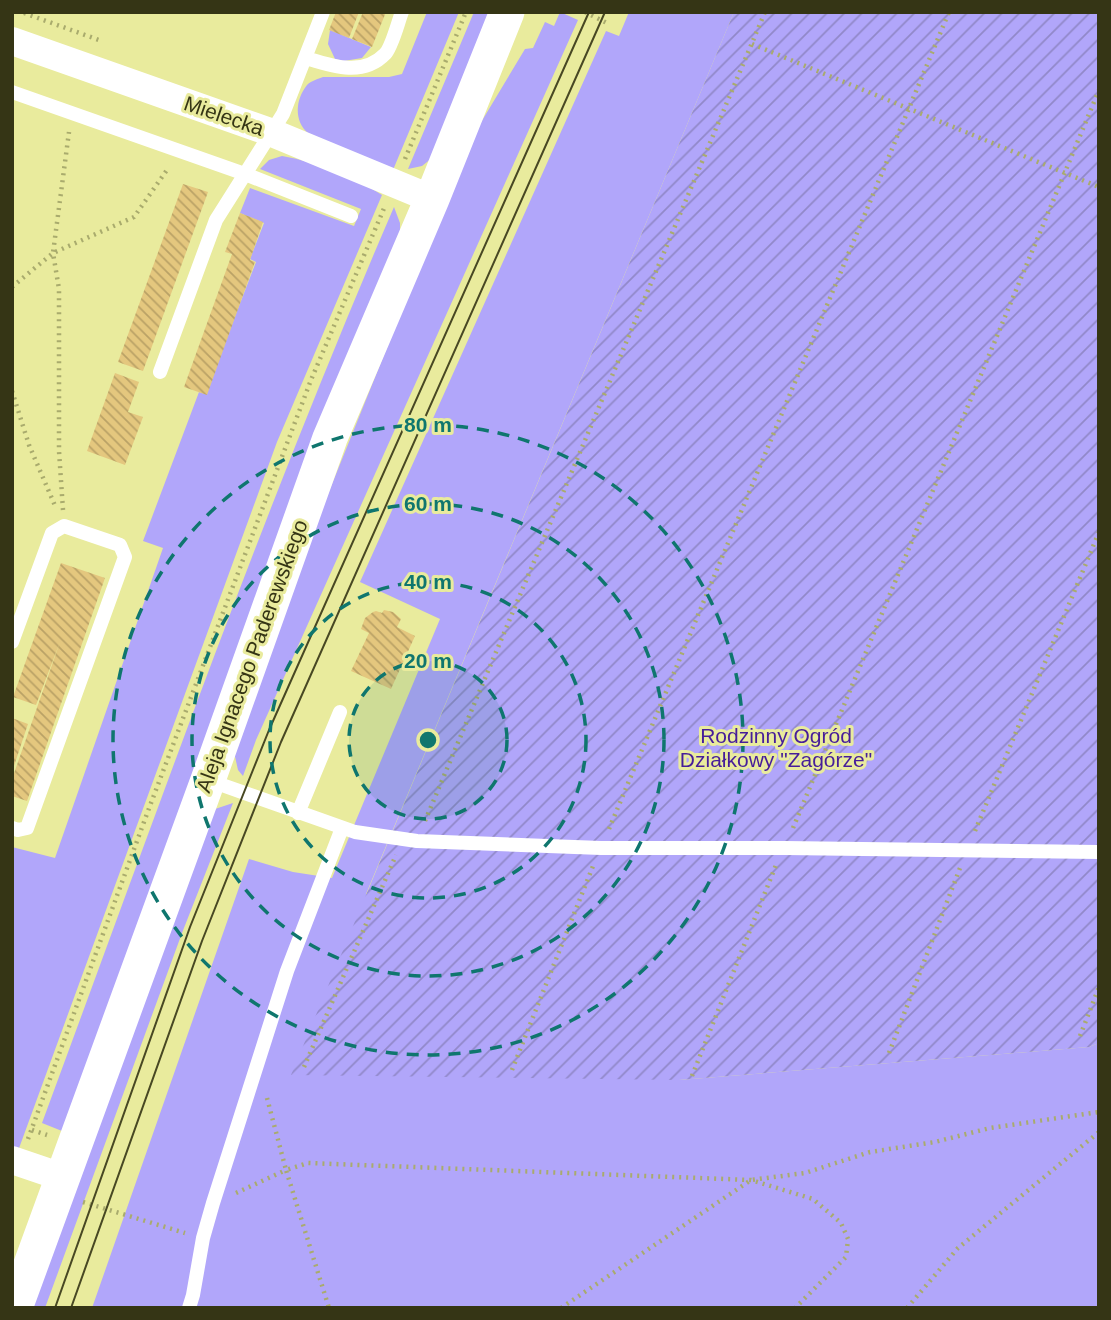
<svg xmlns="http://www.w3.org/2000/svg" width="1111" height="1320" viewBox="0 0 1111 1320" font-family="Helvetica,sans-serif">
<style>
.grass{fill:#b1a6fa}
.garden{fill:url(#garden-furrows)}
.building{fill:url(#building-back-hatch)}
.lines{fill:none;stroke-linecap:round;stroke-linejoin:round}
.path{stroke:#a9ab6d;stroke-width:4.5;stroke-dasharray:2 5;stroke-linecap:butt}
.service{stroke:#fff;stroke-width:14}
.minor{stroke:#fff;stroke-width:28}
.tertiary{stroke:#fff;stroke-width:35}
.tram{stroke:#484823;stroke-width:2}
.ring{fill:none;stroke:#0f766e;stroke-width:3.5;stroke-dasharray:12 9}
.labels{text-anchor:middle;stroke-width:6;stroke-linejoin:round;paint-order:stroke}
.street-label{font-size:21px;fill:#353515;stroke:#e9eb9d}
.park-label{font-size:21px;fill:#461d9a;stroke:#e9eb9d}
.centre{fill:#0f766e;stroke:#e9eb9d;stroke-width:3.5}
.ring-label{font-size:21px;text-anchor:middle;font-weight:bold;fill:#0f766e;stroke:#e9eb9d;stroke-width:6;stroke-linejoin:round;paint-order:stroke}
</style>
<defs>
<pattern id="garden-furrows" width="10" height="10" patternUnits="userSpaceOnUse" patternTransform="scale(1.75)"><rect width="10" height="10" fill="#b1a6fa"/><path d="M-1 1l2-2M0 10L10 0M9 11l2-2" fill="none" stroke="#9188c9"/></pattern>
<pattern id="building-back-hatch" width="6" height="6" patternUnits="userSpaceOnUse" patternTransform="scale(1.75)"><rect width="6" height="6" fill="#e4c77e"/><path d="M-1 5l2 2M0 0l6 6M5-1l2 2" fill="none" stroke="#baa266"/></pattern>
</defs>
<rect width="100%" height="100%" fill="#e9eb9d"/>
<!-- grass -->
<path class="grass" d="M 427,12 L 459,12 L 393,170 L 308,133 C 294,121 295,100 307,85 C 311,81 318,79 323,77 L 389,77 L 402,74 Z
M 474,12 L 494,12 L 432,158 L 422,166 L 408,169 Z
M 560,12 L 578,20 L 256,740 L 243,776 L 238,770 L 234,752 L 297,571 L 471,139 L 525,49 L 533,48 L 545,22 L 554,26 Z
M 629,12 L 734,12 L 366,894 L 679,1080 L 1089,1047 L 1099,1043 L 1099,1308 L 92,1308 L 249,859 L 293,872 L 332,878 L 440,619 L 360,582 L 606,31 L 619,36 Z
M 330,30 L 371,47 L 362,58 L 344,61 L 335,59 L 328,44 Z
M 282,156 C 316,162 353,176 382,195 L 277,442 L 18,1151 L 12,1149 L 12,975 L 14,969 L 12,968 L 12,847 L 55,858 L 163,548 L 143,541 L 199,392 L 205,394 L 256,262 L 250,259 L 264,223 L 240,213 L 250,188 L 354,226 L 361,209 L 260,169 L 269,160 Z
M 394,207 L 400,223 L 400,233 L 62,1131 L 42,1123 C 155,817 264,508 394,207 Z
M 233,803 L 182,933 L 45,1308 L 32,1308 L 212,810 Z"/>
<!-- garden -->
<path class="garden" d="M 734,12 L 1099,12 L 1099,1043 L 1089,1047 L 679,1080 L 291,1075 Z"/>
<!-- building -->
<path class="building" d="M 336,12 L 359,12 L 349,38 L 329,30 Z
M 363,12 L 386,12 L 372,47 L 352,39 Z
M 183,184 L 208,192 L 143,371 L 118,362 Z
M 240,213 L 263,222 L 250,260 L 255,262 L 207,395 L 184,387 L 232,254 L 225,252 Z
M 115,373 L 139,382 L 128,412 L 143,417 L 125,465 L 87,451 Z
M 61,563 L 105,578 L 27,801 L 12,796 L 12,779 L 60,642 L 36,705 L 13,697 Z
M 384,610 L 393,612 L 401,619 L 397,627 L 415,636 L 391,689 L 351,671 L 369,633 L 361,629 L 365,618 L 373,612 L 376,611 L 382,613 Z
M 12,718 L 28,724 L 13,769 L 12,769 Z"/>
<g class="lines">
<!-- path -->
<path class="path" d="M 585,12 L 609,24
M 24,13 L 99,40
M 752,44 L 1099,187
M 405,159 L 466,12
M 12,287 L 53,253 L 134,217 L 169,167
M 12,391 L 29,445 L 56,508
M 63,510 L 59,451 L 59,289 L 53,253 L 69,132
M 425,821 L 765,12
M 793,828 L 1099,90
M 609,829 L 949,12
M 975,831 L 1099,532
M 1080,1036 L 1099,987
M 889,1053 L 960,868
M 304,1067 L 396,855
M 512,1070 L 593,866
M 692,1076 L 776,865
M 267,1098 L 286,1170 L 308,1163 L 751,1180 L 813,1199 L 841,1223 L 848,1239 L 846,1257 L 795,1308
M 32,1130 L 47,1135
M 28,1139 L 148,811 L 311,380 L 385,206
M 236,1193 L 286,1170 L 329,1308
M 83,1202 L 185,1233
M 561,1308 L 751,1180 L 805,1173 L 870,1152 L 935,1142 L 990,1128 L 1099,1112
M 907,1308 L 958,1248 L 1099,1132"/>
<!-- service -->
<path class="service" d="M 306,58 C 332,66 363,77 385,54 C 392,47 398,22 402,12
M 12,92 L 245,174 L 351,216
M 160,372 L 216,220 L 283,114 L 323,12
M 12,642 L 52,533 L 64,526 L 120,545 L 125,557 L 27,828 L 18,830 L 12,828
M 208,780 L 355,832 L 417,841 L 601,848 L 785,848 L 1099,852
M 298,813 L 340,712
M 189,1308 L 193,1295 L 203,1238 L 213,1203 L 287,971 L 342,828"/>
<!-- minor -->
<path class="minor" d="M 12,41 L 270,132 L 432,199
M 12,1160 L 62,1177"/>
<!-- tertiary -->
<path class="tertiary" d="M 15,1308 L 208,780 L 330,438 L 432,199 L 507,12"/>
<!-- tram -->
<path class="tram" d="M 55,1308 L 190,927 L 269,730 L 589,12
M 71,1308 L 202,941 L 281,742 L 605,12"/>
</g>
<!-- distance rings -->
<circle cx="428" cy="740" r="79" fill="#0f766e" fill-opacity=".12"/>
<g class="ring">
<circle cx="428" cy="740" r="79"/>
<circle cx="428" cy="740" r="158"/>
<circle cx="428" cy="740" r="236"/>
<circle cx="428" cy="740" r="315"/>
</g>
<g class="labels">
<!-- street labels -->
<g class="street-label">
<text transform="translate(224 116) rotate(19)" y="7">Mielecka</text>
<text transform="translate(252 656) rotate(-70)" y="7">Aleja Ignacego Paderewskiego</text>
</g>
<!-- park labels -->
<g class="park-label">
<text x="776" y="743">Rodzinny Ogród<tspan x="776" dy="24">Działkowy "Zagórze"</tspan></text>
</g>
</g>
<circle cx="428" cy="740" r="10" class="centre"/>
<g class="ring-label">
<text x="428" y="432">80 m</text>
<text x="428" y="511">60 m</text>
<text x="428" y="589">40 m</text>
<text x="428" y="668">20 m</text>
</g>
<!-- border -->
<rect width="1111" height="1320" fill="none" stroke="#353515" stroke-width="28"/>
</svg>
